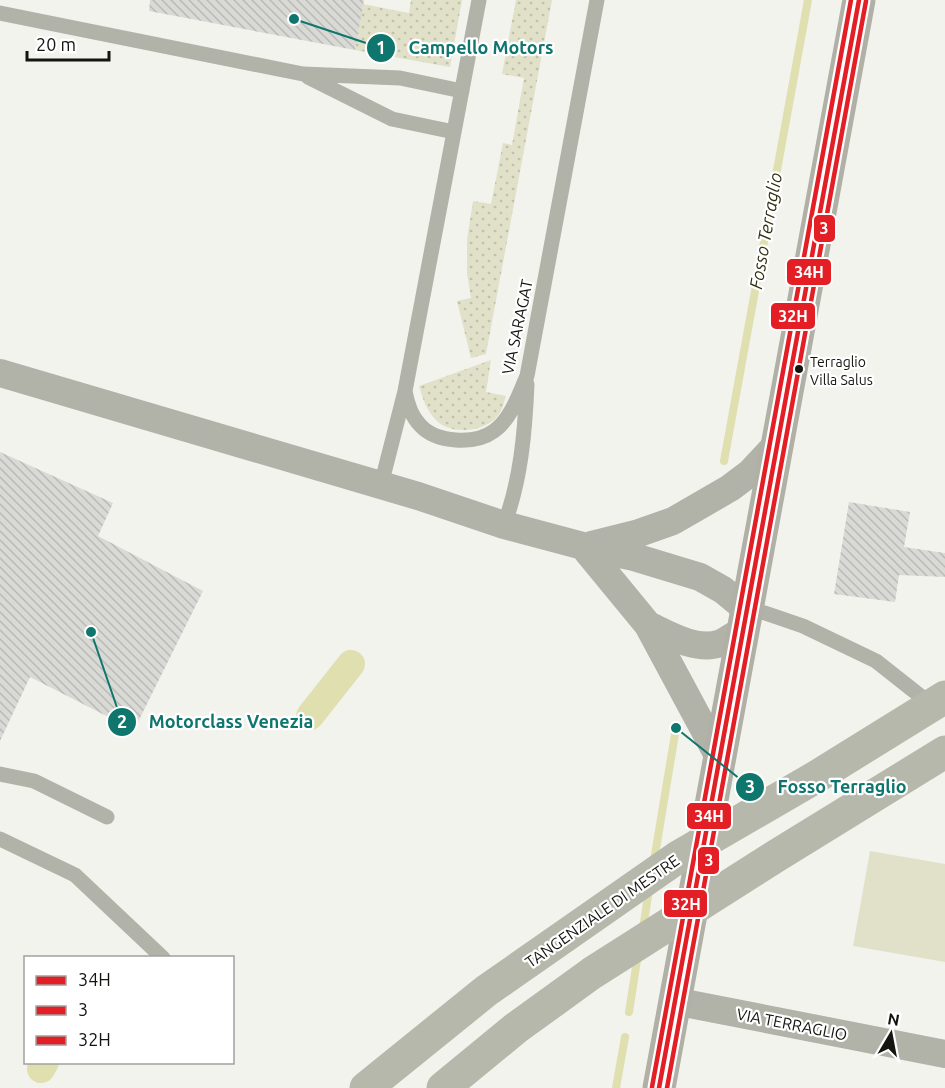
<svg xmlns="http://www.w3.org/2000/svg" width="945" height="1088" viewBox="0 0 945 1088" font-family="Ubuntu,sans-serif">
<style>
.grass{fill:url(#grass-dots)}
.garden{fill:#e1e1c9}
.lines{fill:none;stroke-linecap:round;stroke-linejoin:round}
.stream{stroke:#e0dfaf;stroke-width:8}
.canal{stroke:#e0dfaf;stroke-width:28}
.building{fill:url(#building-back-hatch)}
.lane{stroke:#b1b2a8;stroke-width:15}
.street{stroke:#b1b2a8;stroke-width:28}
.secondary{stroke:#b0b0a6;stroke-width:33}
.highway{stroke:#b7b8ac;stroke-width:33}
.bus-1-casing{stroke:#fff;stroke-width:9}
.bus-2-casing{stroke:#fff;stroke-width:9}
.bus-3-casing{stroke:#fff;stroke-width:9}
.bus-1{stroke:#e31e24;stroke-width:4.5}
.bus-2{stroke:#e31e24;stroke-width:4.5}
.bus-3{stroke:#e31e24;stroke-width:4.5}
.bus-dot{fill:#141411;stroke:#fff;stroke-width:2}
.labels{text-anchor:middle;stroke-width:4.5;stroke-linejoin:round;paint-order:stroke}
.bus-label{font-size:14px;fill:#141411;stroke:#fff;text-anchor:start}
.street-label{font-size:16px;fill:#141411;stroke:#fff}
.water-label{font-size:18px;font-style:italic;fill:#313013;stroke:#fff}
.leader{fill:none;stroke:#0f766e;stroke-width:2}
.callout-dot{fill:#0f766e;stroke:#fff;stroke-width:2}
.mark-label{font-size:18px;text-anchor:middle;font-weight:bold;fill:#fff}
.callout-label{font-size:18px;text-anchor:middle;font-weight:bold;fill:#0f766e;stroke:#fff;stroke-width:4.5;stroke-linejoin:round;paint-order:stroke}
.line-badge{stroke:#fff;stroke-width:2}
.badge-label{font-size:16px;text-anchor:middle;font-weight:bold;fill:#fff}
</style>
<defs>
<pattern id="grass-dots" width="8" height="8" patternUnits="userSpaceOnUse" patternTransform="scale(1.5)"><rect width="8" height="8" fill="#e1e1c9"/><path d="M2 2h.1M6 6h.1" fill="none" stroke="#c0c0ac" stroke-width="1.8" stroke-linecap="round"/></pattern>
<pattern id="building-back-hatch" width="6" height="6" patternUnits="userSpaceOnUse" patternTransform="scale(1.5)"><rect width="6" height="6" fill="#d9dad5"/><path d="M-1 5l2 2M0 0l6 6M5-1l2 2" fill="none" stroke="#b9bab6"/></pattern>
</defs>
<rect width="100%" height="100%" fill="#f2f3ed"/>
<!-- grass -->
<path class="grass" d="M 411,0 L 462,0 L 450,67 L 355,50 L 363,4 L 409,13 Z
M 516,0 L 552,0 L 486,354 L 471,358 L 457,301 L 471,298 L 467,273 L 467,240 L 473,201 L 491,204 L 503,143 L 512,145 L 524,78 L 502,74 Z
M 491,360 L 486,392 L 506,396 C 504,401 503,409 499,414 C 488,432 451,436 436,420 C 426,410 423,399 419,386 Z"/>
<!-- garden -->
<path class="garden" d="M 870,851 L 945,864 L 945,962 L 853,946 Z"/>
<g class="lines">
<!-- stream -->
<path class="stream" d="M 724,461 L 808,0
M 654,861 L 676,728
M 643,929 L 649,889
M 629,1012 L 638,954
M 616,1088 L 625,1037"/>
<!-- canal -->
<path class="canal" d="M 310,716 L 351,664
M 41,1069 L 45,1062"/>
</g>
<!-- building -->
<path class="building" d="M 150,0 L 364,0 L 355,50 L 149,11 Z
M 0,452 L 113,503 L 98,536 L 203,591 L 134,730 L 30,677 L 0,741 Z
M 849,502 L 910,512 L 904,547 L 945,553 L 945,577 L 899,575 L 895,602 L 834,594 Z"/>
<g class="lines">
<!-- lane -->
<path class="lane" d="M 0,13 L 303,74 L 400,78 L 462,91
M 308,77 L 392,119 L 454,132
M 405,391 C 407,402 411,416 420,425 C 436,443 475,445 494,431 C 511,419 519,394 527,376 L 597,0
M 381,485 L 405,391 L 479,0
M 504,525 C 521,480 525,431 527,384
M 746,609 L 765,613 L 803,626 L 876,661 L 933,706
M 0,774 L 34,781 L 107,817
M 0,839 L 75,875 L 163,958"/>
<!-- street -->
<path class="street" d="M 0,373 L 418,496 L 504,525 L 583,546 L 634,557 L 700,577 L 723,590 L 746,609
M 591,545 L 639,533 L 673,521 L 730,488 L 750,473 L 777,444
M 583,546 L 648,625 L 719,757
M 648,625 C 669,635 697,652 721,643 C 728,640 735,634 742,631
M 674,1001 L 945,1054"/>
<!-- secondary -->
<path class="secondary" d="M 659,1088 L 859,0"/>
<!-- highway -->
<path class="highway" d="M 366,1088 L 486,991 L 678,857 L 816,777 L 945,697
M 443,1088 L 516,1028 L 592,973 L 776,856 L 945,752"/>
<defs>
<path id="bus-1" d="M 659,1088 L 859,0"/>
<path id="bus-2" d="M 667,1088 L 866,1"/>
<path id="bus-3" d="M 652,1087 L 851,0"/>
</defs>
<!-- bus-1 casing -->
<use href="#bus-1" class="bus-1-casing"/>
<!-- bus-2 casing -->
<use href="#bus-2" class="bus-2-casing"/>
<!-- bus-3 casing -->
<use href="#bus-3" class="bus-3-casing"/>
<!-- bus-1 -->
<use href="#bus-1" class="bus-1"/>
<!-- bus-2 -->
<use href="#bus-2" class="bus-2"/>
<!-- bus-3 -->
<use href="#bus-3" class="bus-3"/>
</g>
<!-- markers -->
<circle class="bus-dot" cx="799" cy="369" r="5"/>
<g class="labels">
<!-- bus labels -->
<g class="bus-label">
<text x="810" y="367">Terraglio<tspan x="810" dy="18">Villa Salus</tspan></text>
</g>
<!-- street labels -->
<g class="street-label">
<text transform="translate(517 327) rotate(-78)" y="6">VIA SARAGAT</text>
<text transform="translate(602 911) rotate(-35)" y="6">TANGENZIALE DI MESTRE</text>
<text transform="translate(792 1024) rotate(11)" y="6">VIA TERRAGLIO</text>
</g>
<!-- water labels -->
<g class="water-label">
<text transform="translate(766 231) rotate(-80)" y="6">Fosso Terraglio</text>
</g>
</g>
<!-- callouts -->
<path class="leader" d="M294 19L381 48M91 632L122 722M676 728L750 787"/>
<g class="callout-dot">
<circle cx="294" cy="19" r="6"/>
<circle cx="91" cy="632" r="6"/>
<circle cx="676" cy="728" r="6"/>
<circle cx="381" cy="48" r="15"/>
<circle cx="122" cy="722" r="15"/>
<circle cx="750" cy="787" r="15"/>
</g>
<g class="mark-label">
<text x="381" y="54">1</text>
<text x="122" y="728">2</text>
<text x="750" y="793">3</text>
</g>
<g class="callout-label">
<text x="481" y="54">Campello Motors</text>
<text x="231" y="728">Motorclass Venezia</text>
<text x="842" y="793">Fosso Terraglio</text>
</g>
<g class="line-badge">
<rect x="813" y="214" width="23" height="29" rx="6" fill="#e31e24"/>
<rect x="786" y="258" width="46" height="28" rx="6" fill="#e31e24"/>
<rect x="770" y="302" width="46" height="28" rx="6" fill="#e31e24"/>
<rect x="686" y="802" width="46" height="28" rx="6" fill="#e31e24"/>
<rect x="697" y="846" width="23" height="29" rx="6" fill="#e31e24"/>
<rect x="663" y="889" width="45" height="29" rx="6" fill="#e31e24"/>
</g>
<g class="badge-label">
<text x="824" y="234">3</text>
<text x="809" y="278">34H</text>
<text x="793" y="322">32H</text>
<text x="709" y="822">34H</text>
<text x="709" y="866">3</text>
<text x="686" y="910">32H</text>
</g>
<!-- legend -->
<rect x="24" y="956" width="210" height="108" fill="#ffffff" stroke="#a1a1a0" stroke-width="1.5"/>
<rect x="36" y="976" width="30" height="9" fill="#e31e24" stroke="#a1a1a0" stroke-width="1.5"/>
<text x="78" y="986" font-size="18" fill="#141411">34H</text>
<rect x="36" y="1006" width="30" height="9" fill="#e31e24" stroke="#a1a1a0" stroke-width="1.5"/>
<text x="78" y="1016" font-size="18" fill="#141411">3</text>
<rect x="36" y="1036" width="30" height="9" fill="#e31e24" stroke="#a1a1a0" stroke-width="1.5"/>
<text x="78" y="1046" font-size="18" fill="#141411">32H</text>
<!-- north arrow -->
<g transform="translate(891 1034) rotate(10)" stroke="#ffffff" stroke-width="4.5" paint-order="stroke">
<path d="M0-4.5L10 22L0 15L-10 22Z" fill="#141411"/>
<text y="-9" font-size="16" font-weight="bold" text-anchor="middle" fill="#141411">N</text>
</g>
<!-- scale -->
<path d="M27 51v9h82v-9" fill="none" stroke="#141411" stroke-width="3"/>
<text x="36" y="51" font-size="18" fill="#141411" stroke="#ffffff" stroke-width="4.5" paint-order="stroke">20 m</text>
</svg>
